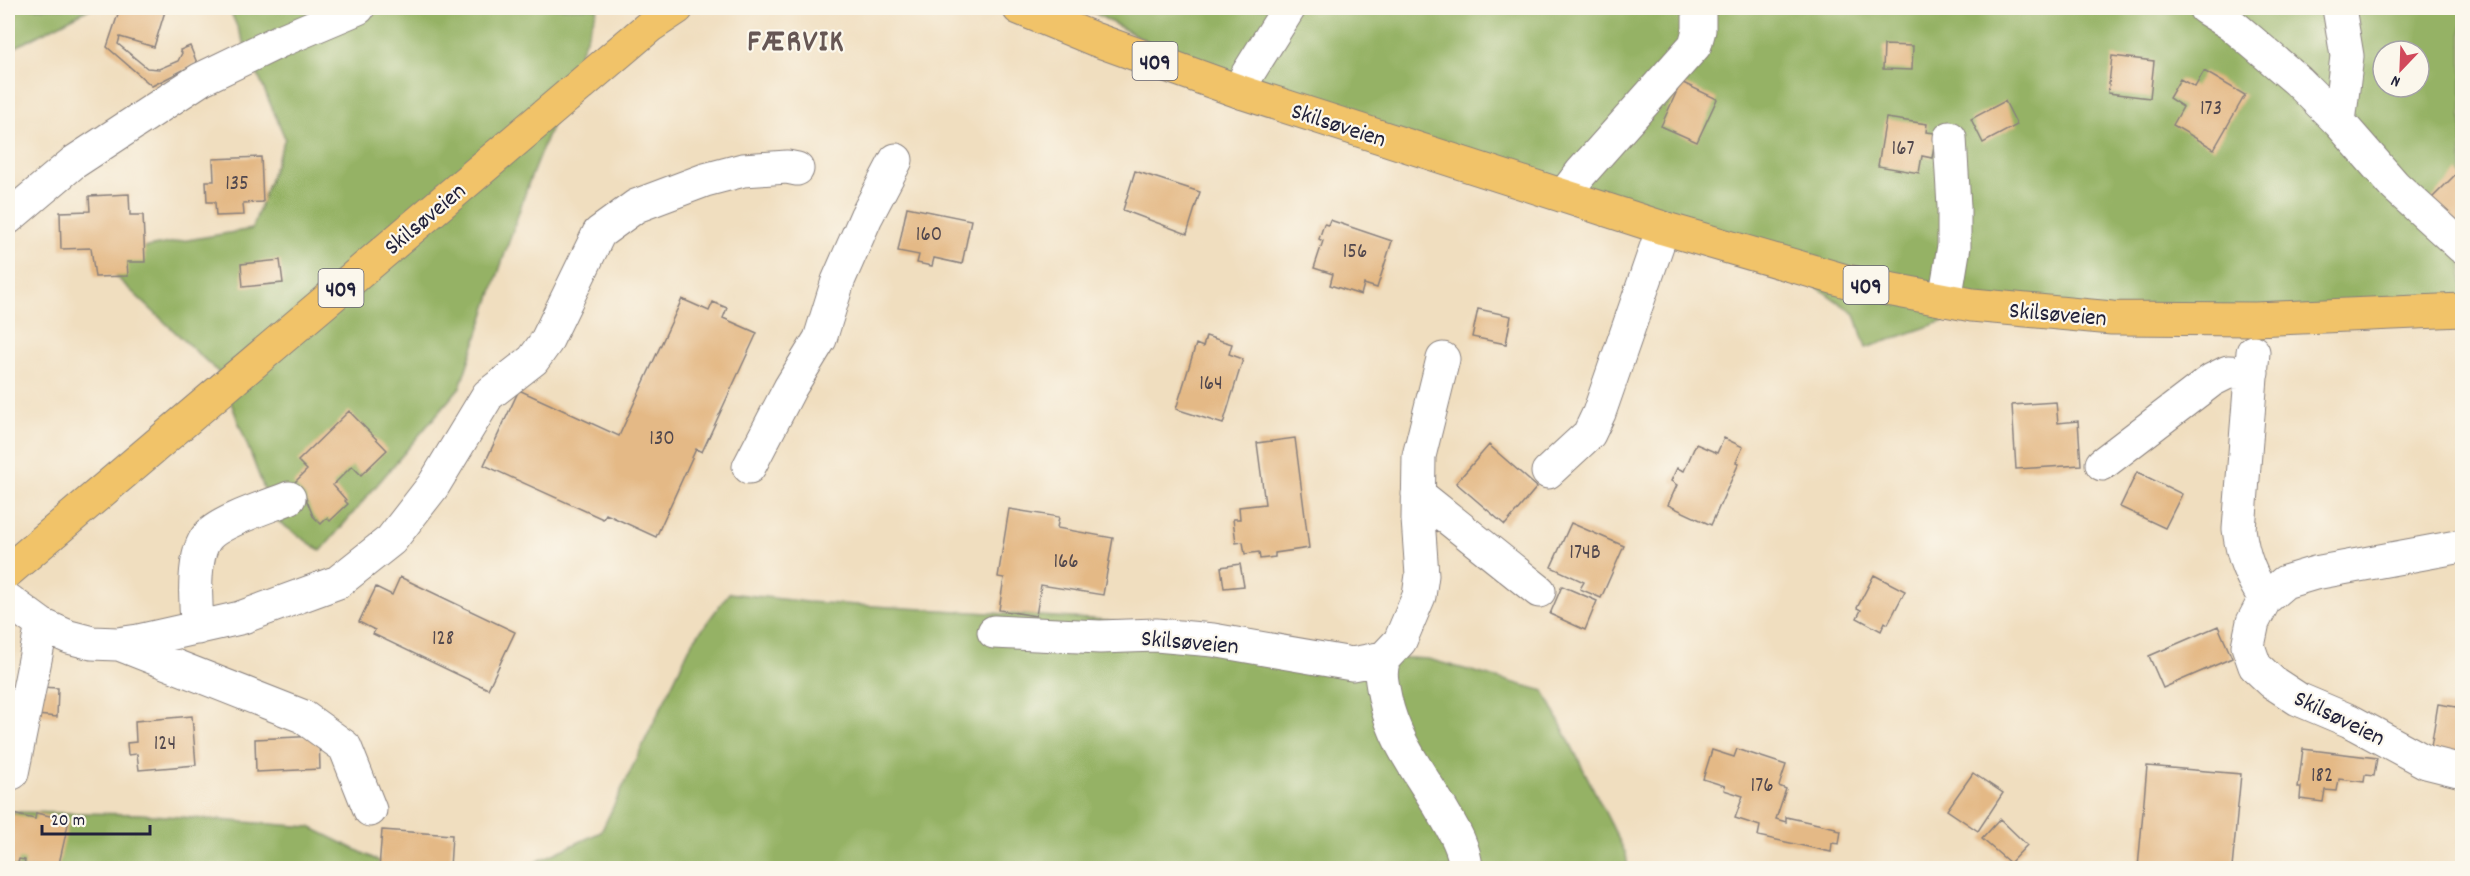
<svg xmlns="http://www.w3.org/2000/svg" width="2470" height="876" viewBox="0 0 2470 876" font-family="Dekko,sans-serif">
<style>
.forest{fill:#95b265;stroke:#5c6a50;stroke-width:1.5;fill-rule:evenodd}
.building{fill:#e4b986}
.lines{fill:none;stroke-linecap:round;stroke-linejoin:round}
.minor-casing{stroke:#89807d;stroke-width:35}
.major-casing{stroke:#89807d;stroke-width:35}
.minor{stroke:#fff;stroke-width:33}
.major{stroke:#f1c369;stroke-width:33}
.labels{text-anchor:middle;stroke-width:4.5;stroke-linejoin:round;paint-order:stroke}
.number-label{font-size:21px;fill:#52484e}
.shield{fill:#fbf7ec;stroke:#636270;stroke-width:1.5}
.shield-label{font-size:22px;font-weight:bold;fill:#22223b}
.street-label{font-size:24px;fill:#22223b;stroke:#fbf7ec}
.district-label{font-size:30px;font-weight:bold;letter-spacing:1.5px;fill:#665755;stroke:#fbf7ec}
</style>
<rect width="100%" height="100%" fill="#fbf7ec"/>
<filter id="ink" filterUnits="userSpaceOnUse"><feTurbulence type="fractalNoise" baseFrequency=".0167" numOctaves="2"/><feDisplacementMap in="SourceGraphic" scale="12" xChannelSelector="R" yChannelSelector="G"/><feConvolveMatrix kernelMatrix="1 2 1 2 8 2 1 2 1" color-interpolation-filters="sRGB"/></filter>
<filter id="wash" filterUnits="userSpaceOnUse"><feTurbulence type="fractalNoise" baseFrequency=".008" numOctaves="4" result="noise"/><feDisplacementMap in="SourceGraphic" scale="24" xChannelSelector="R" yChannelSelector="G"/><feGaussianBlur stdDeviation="1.35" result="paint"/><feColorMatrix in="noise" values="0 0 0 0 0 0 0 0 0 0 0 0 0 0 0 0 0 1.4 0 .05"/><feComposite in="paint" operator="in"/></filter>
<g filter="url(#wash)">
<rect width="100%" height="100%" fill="#f0debf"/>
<!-- forest -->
<path class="forest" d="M 8,8 L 91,8 L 8,51 Z
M 229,8 L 598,8 L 529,182 L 460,387 L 321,551 L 276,520 L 220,374 L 94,256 L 252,229 L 285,138 Z
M 1085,8 L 2462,8 L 2462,316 L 2092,333 L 1973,311 L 1866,348 L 1855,314 L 1773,256 L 1174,56 ZM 2383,51 L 2419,51 L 2419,87 L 2383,87 Z
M 729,593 L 807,602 L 1106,620 L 1278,651 L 1428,659 L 1544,691 L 1626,854 L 1628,868 L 523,868 L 601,832 L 692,643 Z
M 8,812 L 140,814 L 310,827 L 393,868 L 8,868 Z"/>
<g id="blocks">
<!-- building -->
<path class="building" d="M 120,8 L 166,8 L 154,47 L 120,37 L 118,44 L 147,68 L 159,69 L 178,61 L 182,53 L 180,50 L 190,46 L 197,63 L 152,86 L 107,47 Z
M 1884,45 L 1913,46 L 1912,70 L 1883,69 Z
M 2112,56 L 2154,61 L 2150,98 L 2108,93 Z
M 2204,71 L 2245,95 L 2214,149 L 2173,125 L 2183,107 L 2169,98 L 2180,79 L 2195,87 Z
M 1681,82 L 1717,99 L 1697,142 L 1661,126 Z
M 2005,101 L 2017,125 L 1983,143 L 1971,119 Z
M 1886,118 L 1927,124 L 1926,132 L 1936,133 L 1932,158 L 1922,156 L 1919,173 L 1878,166 Z
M 261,157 L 263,202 L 243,203 L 244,215 L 216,216 L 215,202 L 207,202 L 206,181 L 214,181 L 213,159 Z
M 1135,171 L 1200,192 L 1187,234 L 1123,210 Z
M 2458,172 L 2462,176 L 2462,232 L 2430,200 Z
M 129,194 L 130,215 L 143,215 L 145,262 L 127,262 L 128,276 L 95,277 L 91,248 L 61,249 L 60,212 L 90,211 L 89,196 Z
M 907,207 L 971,220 L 962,264 L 934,258 L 932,266 L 917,263 L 919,255 L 898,251 Z
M 1330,220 L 1392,241 L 1377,288 L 1364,284 L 1361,295 L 1330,285 L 1333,274 L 1314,268 L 1323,241 L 1319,239 L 1324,224 L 1328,225 Z
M 280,260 L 283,283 L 243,287 L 241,264 Z
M 682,299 L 709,311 L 713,302 L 727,308 L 723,318 L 757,333 L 702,452 L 696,449 L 656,537 L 606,514 L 603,519 L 484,465 L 519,390 L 619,436 Z
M 1478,309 L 1511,316 L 1506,344 L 1472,337 Z
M 1206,336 L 1232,344 L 1229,354 L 1243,359 L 1223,424 L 1176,409 L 1196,344 L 1203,347 Z
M 2056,402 L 2058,423 L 2078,421 L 2081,465 L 2016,469 L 2012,405 Z
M 349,411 L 387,450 L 361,475 L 352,466 L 333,485 L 346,500 L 345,501 L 348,504 L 330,521 L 327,518 L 321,524 L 313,516 L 305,496 L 293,484 L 307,470 L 298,461 Z
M 1295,438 L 1309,548 L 1275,553 L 1275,557 L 1260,559 L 1259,552 L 1245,554 L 1243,542 L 1236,543 L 1233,519 L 1240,519 L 1239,507 L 1265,504 L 1257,443 Z
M 1724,438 L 1743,447 L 1736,462 L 1739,463 L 1711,525 L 1668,505 L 1677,485 L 1671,481 L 1677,468 L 1684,471 L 1696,444 L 1717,453 Z
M 1489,445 L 1537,487 L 1505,525 L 1456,483 Z
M 2137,472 L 2182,494 L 2165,528 L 2120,507 Z
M 1009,509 L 1059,517 L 1057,528 L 1113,538 L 1103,595 L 1041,585 L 1036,616 L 999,610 L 1004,578 L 998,577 Z
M 1571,523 L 1624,546 L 1601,598 L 1580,589 L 1584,582 L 1551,567 Z
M 1240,564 L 1244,586 L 1224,588 L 1221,567 Z
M 1874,575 L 1905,591 L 1888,624 L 1885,622 L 1881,631 L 1857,618 L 1861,610 L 1857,608 Z
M 400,577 L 515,632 L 488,689 L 373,634 L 375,630 L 359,622 L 376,587 L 392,595 Z
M 1562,586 L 1597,601 L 1585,630 L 1550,614 Z
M 2218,626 L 2232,658 L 2163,688 L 2149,656 Z
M 39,687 L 58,688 L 57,717 L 37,715 Z
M 2438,704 L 2462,708 L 2462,758 L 2430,753 Z
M 192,716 L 196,765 L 139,770 L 137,754 L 128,755 L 127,743 L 136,742 L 135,721 Z
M 319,736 L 320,769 L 256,772 L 255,739 Z
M 1737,749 L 1786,765 L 1779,786 L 1786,789 L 1776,819 L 1786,822 L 1786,817 L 1836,828 L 1835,830 L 1841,831 L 1839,844 L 1832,843 L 1831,852 L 1758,836 L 1760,826 L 1735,818 L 1743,796 L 1724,790 L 1725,786 L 1703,779 L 1712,750 L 1734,757 Z
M 2303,749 L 2377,758 L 2374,776 L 2365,775 L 2364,782 L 2339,779 L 2337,791 L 2325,790 L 2323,802 L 2300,799 L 2301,787 L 2298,787 Z
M 2147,766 L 2241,774 L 2232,868 L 2138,868 Z
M 1973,773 L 2003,793 L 1978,831 L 1947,810 Z
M 8,813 L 35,819 L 36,813 L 69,820 L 58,868 L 24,868 L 25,860 L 19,859 L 17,867 L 8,865 Z
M 2000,819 L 2027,845 L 2010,863 L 1982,839 Z
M 382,830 L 452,835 L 450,868 L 379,868 Z"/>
</g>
</g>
<g filter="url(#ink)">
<use href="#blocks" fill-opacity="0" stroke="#89807d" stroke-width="1.5"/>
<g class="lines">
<defs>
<path id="minor" d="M 2205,8 L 2231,24 L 2298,81 L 2339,122 L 2395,186 L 2462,247
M 1241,92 L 1247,75 L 1289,8
M 2339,122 L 2347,56 L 2339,8
M 1564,195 L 1581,173 L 1695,45 L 1699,30 L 1699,8
M 8,218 L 73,163 L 201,79 L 280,41 L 358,8
M 1945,300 L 1954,246 L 1954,207 L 1950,138
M 2253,352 L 2239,529 C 2243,559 2250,574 2265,599
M 2102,464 L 2212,380 L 2228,372 L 2252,373
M 749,467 L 790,388 L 820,339 L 838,281 L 866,217 L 896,160
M 1548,472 L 1589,434 L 1599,413 L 1663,228
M 1418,494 L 1539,591
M 2462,546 L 2315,573 L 2285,582 L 2265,599 L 2253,622 L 2248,646 L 2255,666 L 2272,682 L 2298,699 L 2350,721 L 2426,762 L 2462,771
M 8,600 L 42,625 L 69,637 L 92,643 L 117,644 L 138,641 L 240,618 L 338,582 L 391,540 L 433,486 L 488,395 L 533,360 L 546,342 L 599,233 L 636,206 L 705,180 L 743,170 L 787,167 L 797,169
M 198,628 C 195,605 192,553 208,536 C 221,521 269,506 289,498
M 994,632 L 1100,637 L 1156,635 L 1213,640 L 1352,664 L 1384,658 L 1400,641 L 1419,596 L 1422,575 L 1418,519 L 1419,456 L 1443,359
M 119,644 L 302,716 L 345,747 L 370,810
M 1384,658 C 1379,674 1382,682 1385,698 C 1393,738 1418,771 1439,805 C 1451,826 1464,844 1466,868
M 12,773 L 42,625"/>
<path id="major" d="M 1019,8 L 1094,39 L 1241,92 L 1663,228 L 1846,281 L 1972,305 L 2112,318 L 2255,319 L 2462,310
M 8,571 L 650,26 L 677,8"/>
</defs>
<!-- minor casing -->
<use href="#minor" class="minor-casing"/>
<!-- major casing -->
<use href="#major" class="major-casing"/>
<!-- minor -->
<use href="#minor" class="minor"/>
<!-- major -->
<use href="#major" class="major"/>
</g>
</g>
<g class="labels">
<!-- number labels -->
<g class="number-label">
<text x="2211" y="114">173</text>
<text x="1903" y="154">167</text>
<text x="237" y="189">135</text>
<text x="929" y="240">160</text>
<text x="1355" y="257">156</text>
<text x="1211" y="389">164</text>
<text x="662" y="444">130</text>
<text x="1585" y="558">174B</text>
<text x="1066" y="567">166</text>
<text x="443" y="644">128</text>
<text x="165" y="749">124</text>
<text x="2322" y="781">182</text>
<text x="1762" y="791">176</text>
</g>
<!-- shield labels -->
<g class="shield">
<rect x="1132.5" y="42" width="45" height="38" rx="4.5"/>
<rect x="1843.5" y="266" width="45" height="38" rx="4.5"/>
<rect x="318.5" y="269" width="45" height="38" rx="4.5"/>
</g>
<g class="shield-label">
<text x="1155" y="69">409</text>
<text x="1866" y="293">409</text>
<text x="341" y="296">409</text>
</g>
<!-- street labels -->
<g class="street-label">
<text transform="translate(1339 124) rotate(18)" y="8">Skilsøveien</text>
<text transform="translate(424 218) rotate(-40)" y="8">Skilsøveien</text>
<text transform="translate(2058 313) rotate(5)" y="8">Skilsøveien</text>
<text transform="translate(1190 641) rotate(5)" y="8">Skilsøveien</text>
<text transform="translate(2340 717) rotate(26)" y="8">Skilsøveien</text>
</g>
<!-- district labels -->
<g class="district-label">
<text x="796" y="50">FÆRVIK</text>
</g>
</g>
<!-- margin -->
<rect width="2470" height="876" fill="none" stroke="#fbf7ec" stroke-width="30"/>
<!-- north arrow -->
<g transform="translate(2401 69) rotate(203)"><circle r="28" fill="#fbf7ec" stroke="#a4a2a5" stroke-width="1.5"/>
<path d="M0-4.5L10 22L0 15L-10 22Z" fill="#d1495b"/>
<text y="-9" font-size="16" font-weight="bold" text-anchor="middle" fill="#22223b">N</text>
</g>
<!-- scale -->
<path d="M42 825v9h108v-9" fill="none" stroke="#22223b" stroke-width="3"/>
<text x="51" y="825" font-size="18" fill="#22223b" stroke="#fbf7ec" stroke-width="4.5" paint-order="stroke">20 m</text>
</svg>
